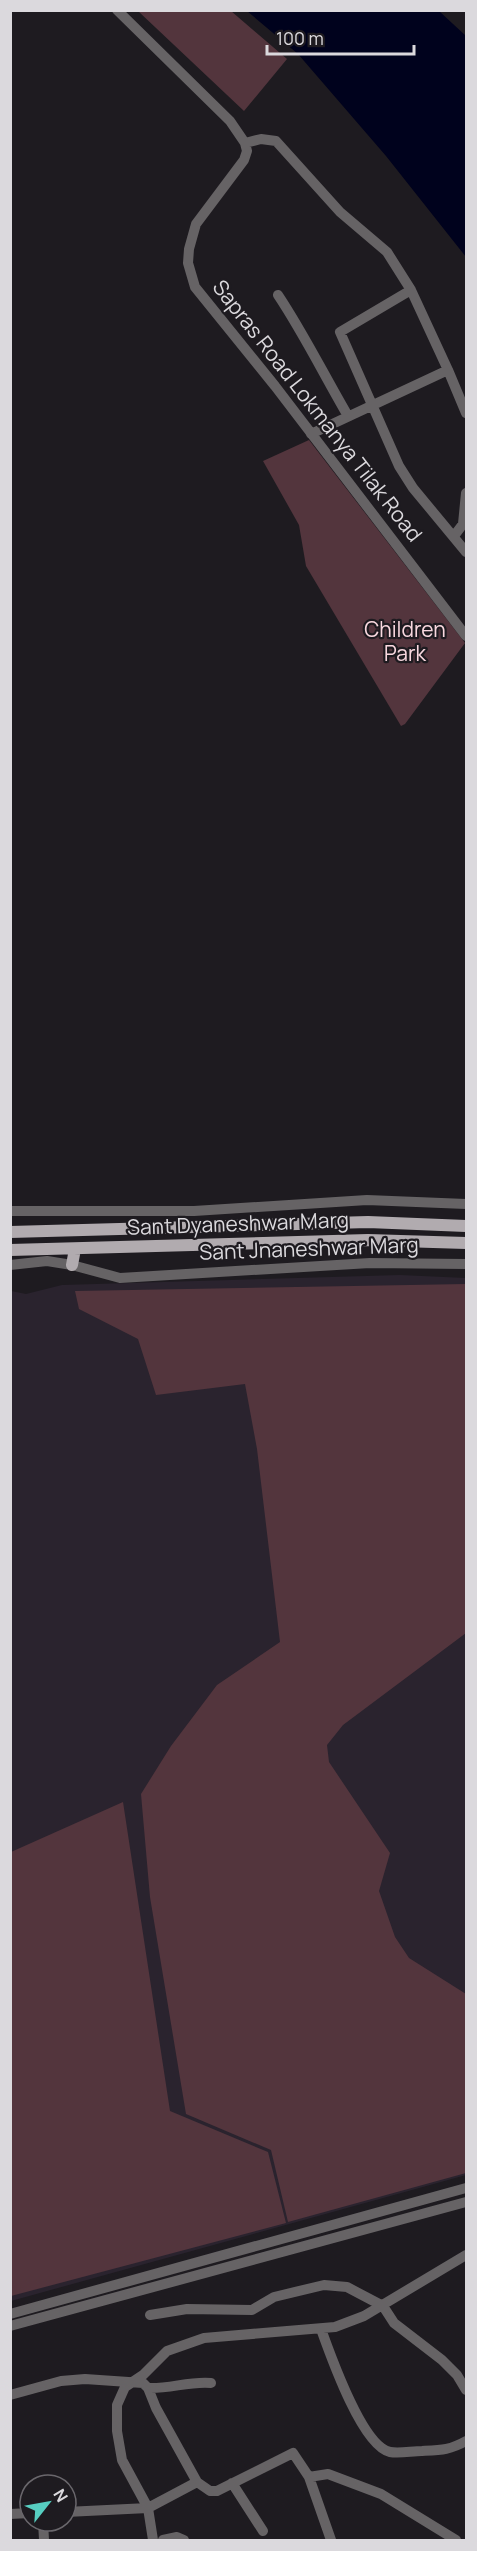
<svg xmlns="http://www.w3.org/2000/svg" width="477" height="2551" viewBox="0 0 477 2551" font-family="Manrope,sans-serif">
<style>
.built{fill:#2a232e}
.green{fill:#53353d}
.water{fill:#00021d}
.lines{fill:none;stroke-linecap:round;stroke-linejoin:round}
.minor{stroke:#666365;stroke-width:10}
.major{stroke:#b1abaf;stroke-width:12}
.labels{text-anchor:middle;stroke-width:4.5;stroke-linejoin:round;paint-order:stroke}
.street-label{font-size:21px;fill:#dbd9dd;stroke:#1e1b20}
.park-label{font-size:21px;fill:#f9d8df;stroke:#1e1b20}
</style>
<rect width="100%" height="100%" fill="#1e1b20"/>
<!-- built -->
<path class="built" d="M 400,1275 L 466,1278 L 466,2175 L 11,2301 L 11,1291 L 26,1294 L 62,1285 Z"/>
<!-- green -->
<path class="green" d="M 138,11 L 231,11 L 287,59 L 244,111 Z
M 309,440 L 465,643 L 405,724 L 401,726 L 306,566 L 299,525 L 263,461 Z
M 466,1284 L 466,1633 L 343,1725 L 327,1745 L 329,1762 L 390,1853 L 379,1891 L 395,1937 L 409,1958 L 466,1994 L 466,2173 L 288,2222 L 271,2150 L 186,2114 L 150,1897 L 141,1794 L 171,1746 L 217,1685 L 280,1642 L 257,1449 L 245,1384 L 156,1395 L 138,1339 L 79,1309 L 75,1291 Z
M 123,1802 L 170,2111 L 268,2152 L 286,2223 L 11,2296 L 11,1852 Z"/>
<!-- water -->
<path class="water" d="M 247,11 L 439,11 L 466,36 L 466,257 L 386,156 L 298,54 Z"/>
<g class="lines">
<!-- minor -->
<path class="minor" d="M 117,10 L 230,121 L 245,143 L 247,151 L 244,160 L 196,224 L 189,249 L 188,263 L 195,287 L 275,386 L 466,636
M 245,143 L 261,139 L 276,141 L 340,212 L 387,252 L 411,290 L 448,370
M 411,290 L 340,332 L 399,466 L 413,488 L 466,552
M 278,295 C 304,334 324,375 348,416
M 311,434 L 448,370 L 466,413
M 454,536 L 463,524 L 466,493
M 10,1211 L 194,1211 L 367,1200 L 466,1204
M 10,1265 L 47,1261 L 72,1265 L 120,1278 L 370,1263 L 466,1264
M 10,2314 L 466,2188
M 150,2315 L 187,2309 L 252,2310 L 274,2297 L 324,2285 L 347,2287 L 383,2306 L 394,2323 L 442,2360 L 457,2375 L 466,2390
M 10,2326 L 466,2202
M 321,2329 C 330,2354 362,2446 390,2452 C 399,2454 412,2451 422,2451 C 441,2450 450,2450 466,2441
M 148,2388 C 170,2389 189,2381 211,2383
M 10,2395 L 61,2381 L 85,2379 L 143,2383 L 148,2388 L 156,2408 L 197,2482 L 210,2491 L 217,2491 L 293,2453 L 309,2477 L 328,2474 L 381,2494 L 456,2540
M 309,2477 L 331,2540
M 232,2483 L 263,2531
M 66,2512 L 148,2508 L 197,2482
M 10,2514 L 30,2513
M 43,2521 L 44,2540
M 153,2540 L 148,2508 L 122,2460 L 117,2431 L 117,2405 L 125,2387 L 143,2375 L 167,2351 L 204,2338 L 335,2327 L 364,2316 L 466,2255
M 163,2540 L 177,2537 L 184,2540"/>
<!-- major -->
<path class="major" d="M 10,1232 L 368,1222 L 466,1226
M 10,1250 L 368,1240 L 466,1243
M 72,1265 L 75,1249"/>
</g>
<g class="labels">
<!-- street labels -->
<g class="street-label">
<text transform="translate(317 411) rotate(52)" y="7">Sapras Road Lokmanya Tilak Road</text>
<text transform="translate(238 1224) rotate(-2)" y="7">Sant Dyaneshwar Marg</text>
<text transform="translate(309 1249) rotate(-2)" y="7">Sant Jnaneshwar Marg</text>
</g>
<!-- park labels -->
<g class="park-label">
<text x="405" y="637">Children<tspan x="405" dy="24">Park</tspan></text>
</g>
</g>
<!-- border -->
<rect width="477" height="2551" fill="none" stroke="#dbd9dd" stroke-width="24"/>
<!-- north arrow -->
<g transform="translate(48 2503) rotate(59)"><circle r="28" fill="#1e1b20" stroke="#6a676c" stroke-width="1.5"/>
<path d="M0-4.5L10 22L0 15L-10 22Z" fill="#57cec1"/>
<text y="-9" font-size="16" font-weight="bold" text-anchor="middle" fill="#dbd9dd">N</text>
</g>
<!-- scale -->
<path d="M267 45v9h147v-9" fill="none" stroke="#dbd9dd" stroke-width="3"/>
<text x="276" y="45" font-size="18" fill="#dbd9dd" stroke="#1e1b20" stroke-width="4.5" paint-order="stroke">100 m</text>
</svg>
